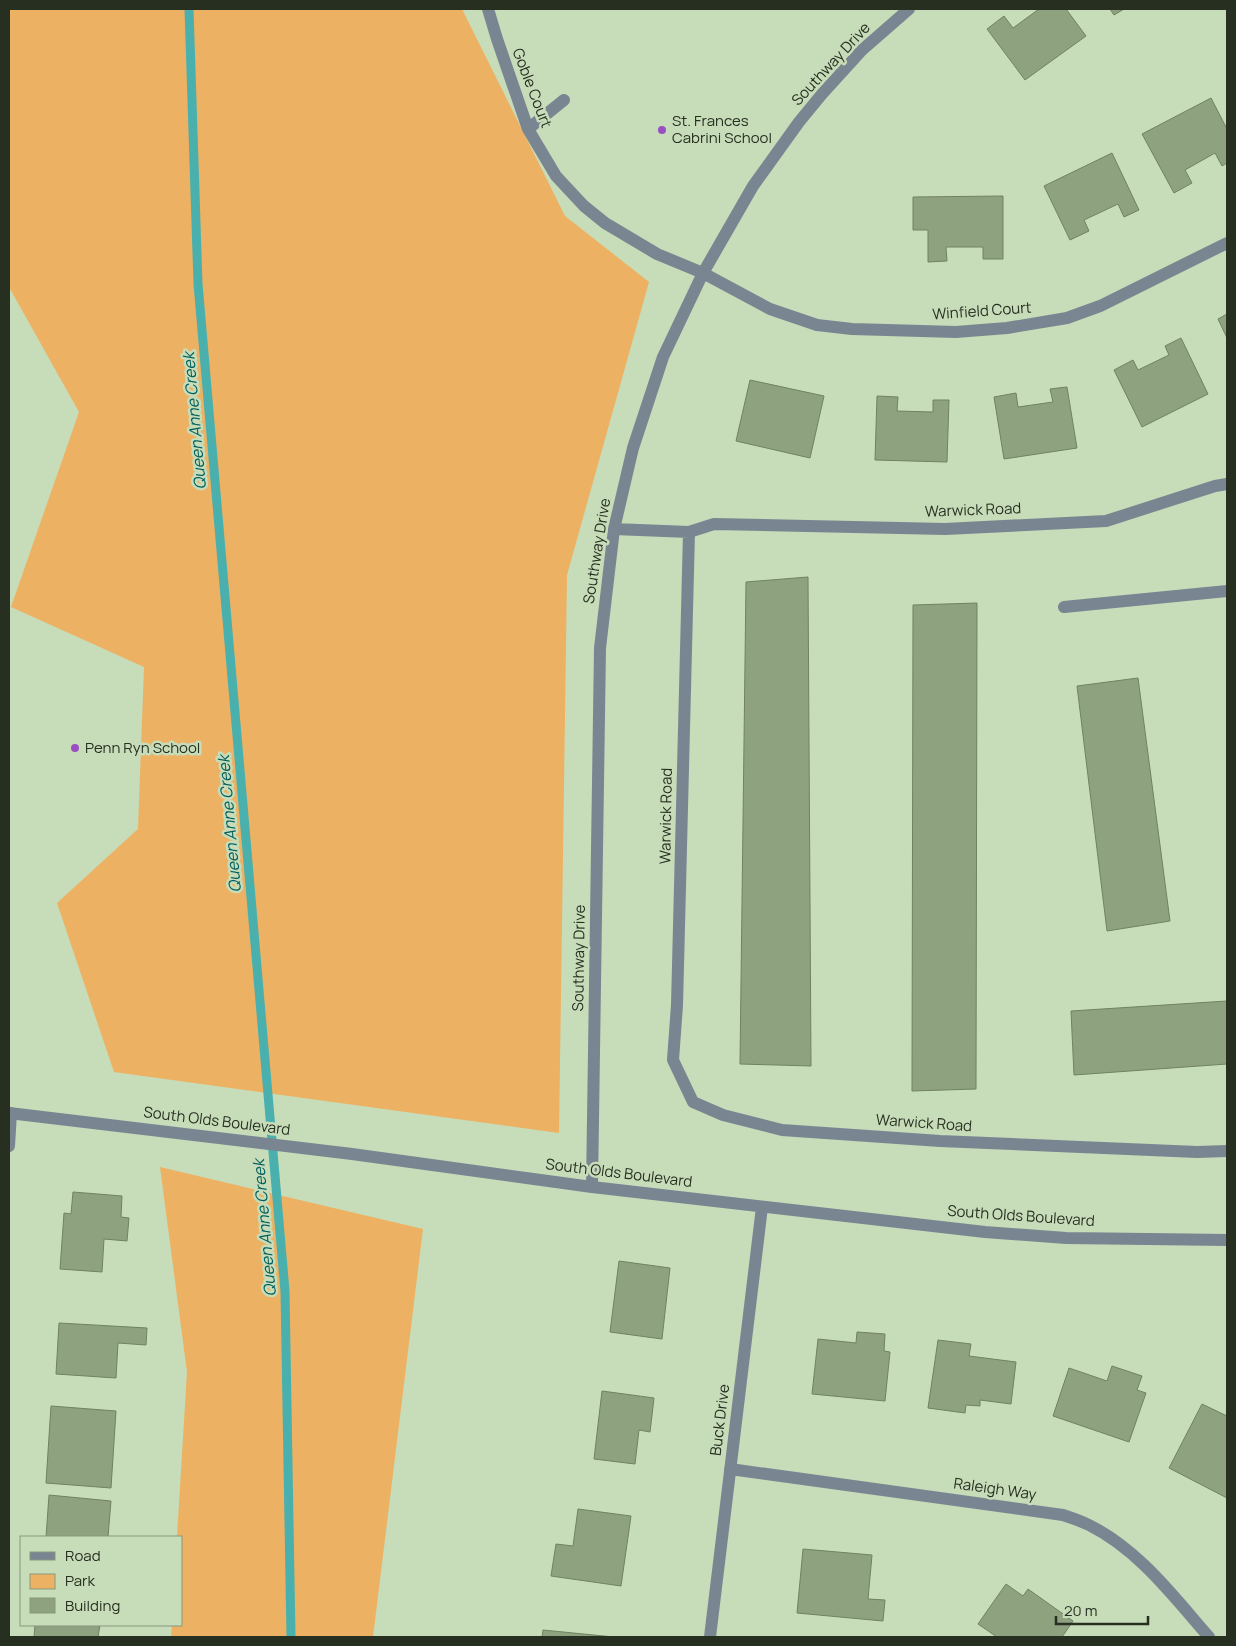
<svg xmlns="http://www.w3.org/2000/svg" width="1236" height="1646" viewBox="0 0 1236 1646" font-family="Manrope,sans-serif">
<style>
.green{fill:#edb163}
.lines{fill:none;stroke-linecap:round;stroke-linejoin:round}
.stream{stroke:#4ab0ad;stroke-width:9}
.building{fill:#8fa280;stroke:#708261}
.minor{stroke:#7a8592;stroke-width:12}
.poi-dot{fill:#994fc1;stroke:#c7dcb8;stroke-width:2}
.labels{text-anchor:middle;stroke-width:5;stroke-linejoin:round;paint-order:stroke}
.street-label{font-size:15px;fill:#272f21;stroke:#c7dcb8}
.poi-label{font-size:15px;fill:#272f21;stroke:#c7dcb8;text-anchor:start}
.water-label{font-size:16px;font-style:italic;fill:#04605e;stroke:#c7dcb8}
</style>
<rect width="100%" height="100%" fill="#c7dcb8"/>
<!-- green -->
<path class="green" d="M 9,9 L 462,9 L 565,216 L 649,282 L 567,575 L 559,1133 L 114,1072 L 57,903 L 138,829 L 144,667 L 11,607 L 79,412 L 9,287 Z
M 160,1167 L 423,1229 L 373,1637 L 171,1637 L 172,1625 L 181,1625 L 181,1537 L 177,1537 L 187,1372 Z"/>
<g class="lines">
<!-- stream -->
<path class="stream" d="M 189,9 L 198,284 L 285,1291 L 291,1637"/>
</g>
<!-- building -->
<path class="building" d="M 1039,9 L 1066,9 L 1086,36 L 1025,80 L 987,29 L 1004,16 L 1013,28 Z
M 1110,9 L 1124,9 L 1114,15 Z
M 1211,98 L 1227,129 L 1227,163 L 1222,166 L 1215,153 L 1185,170 L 1192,183 L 1174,193 L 1142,134 Z
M 1112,153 L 1139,210 L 1124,217 L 1118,204 L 1084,220 L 1089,231 L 1070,240 L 1044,186 Z
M 1003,196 L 1003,259 L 983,259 L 983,247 L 946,247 L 947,261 L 928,262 L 928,230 L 913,230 L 913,197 Z
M 1227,314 L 1227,338 L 1218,319 Z
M 1181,338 L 1208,394 L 1142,427 L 1114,370 L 1133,360 L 1138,370 L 1169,355 L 1165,346 Z
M 750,380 L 824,396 L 810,458 L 736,441 Z
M 1067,387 L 1077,448 L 1004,459 L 994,397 L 1016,393 L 1018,407 L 1053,402 L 1050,389 Z
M 877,396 L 898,397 L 897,411 L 933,412 L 933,400 L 949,400 L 947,462 L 875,460 Z
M 808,577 L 811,1066 L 740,1064 L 746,582 Z
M 977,603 L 976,1089 L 912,1091 L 913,605 Z
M 1138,678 L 1170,921 L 1107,931 L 1077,686 Z
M 1227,1001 L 1227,1064 L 1074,1075 L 1071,1011 Z
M 73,1192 L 122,1196 L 121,1217 L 129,1218 L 127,1241 L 104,1239 L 102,1272 L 60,1269 L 64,1213 L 71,1214 Z
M 619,1261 L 670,1268 L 662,1339 L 610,1332 Z
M 59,1323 L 147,1328 L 146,1345 L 118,1343 L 116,1378 L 56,1374 Z
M 857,1332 L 885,1334 L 884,1351 L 890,1352 L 885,1401 L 812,1394 L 818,1339 L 856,1343 Z
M 938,1340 L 971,1344 L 969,1356 L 1016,1362 L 1011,1404 L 980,1400 L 980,1406 L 966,1405 L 965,1413 L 928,1408 Z
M 1112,1366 L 1142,1376 L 1137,1390 L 1146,1393 L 1129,1442 L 1053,1416 L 1069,1368 L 1107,1381 Z
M 602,1391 L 654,1398 L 650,1432 L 639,1430 L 635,1464 L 594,1459 Z
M 1202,1404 L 1227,1416 L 1227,1498 L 1169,1468 Z
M 51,1406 L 116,1411 L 111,1488 L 46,1483 Z
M 49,1495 L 111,1501 L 108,1537 L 46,1537 Z
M 578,1509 L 631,1516 L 621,1586 L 551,1576 L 556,1544 L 573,1546 Z
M 803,1549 L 872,1555 L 868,1599 L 885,1600 L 883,1621 L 797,1613 Z
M 1006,1584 L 1023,1596 L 1028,1589 L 1073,1621 L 1062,1637 L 997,1637 L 978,1624 Z
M 35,1625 L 100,1625 L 98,1637 L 34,1637 Z
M 543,1630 L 614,1637 L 542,1637 Z"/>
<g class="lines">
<!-- minor -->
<path class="minor" d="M 488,9 L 497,39 L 528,129 L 556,176 L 584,206 L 605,223 L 657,254 L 703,273 L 770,309 L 817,325 L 852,329 L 956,332 L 1007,328 L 1067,318 L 1100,306 L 1227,243
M 528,129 L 564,100
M 1227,484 L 1215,486 L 1106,521 L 945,529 L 714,524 L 689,532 L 677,1005 L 673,1060 L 693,1102 L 723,1115 L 782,1130 L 940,1141 L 1197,1152 L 1227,1151
M 614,529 L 689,532
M 1064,607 L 1227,591
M 9,1113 L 352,1154 L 592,1187 L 985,1232 L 1066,1238 L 1227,1240
M 9,1146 L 11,1113
M 592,1187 L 600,648 L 614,529 L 633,448 L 663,357 L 703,273 L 753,186 L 799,122 L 822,94 L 862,50 L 909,9
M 730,1469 L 1063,1515 C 1072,1518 1081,1521 1089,1525 C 1139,1550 1173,1596 1209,1637
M 710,1637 L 762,1207"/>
</g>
<!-- markers -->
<g class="poi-dot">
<circle cx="662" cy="130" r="5"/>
<circle cx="75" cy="748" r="5"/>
</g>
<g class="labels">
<!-- street labels -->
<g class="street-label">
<text transform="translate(831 64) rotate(-47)" y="5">Southway Drive</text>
<text transform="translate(532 88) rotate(69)" y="5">Goble Court</text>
<text transform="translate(982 311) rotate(-4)" y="5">Winfield Court</text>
<text transform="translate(973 510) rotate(-2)" y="5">Warwick Road</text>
<text transform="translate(597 551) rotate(-81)" y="5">Southway Drive</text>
<text transform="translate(666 816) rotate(-89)" y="5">Warwick Road</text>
<text transform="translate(579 958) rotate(-89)" y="5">Southway Drive</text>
<text transform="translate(217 1121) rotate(7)" y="5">South Olds Boulevard</text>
<text transform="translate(924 1123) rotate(4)" y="5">Warwick Road</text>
<text transform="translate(619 1173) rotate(7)" y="5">South Olds Boulevard</text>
<text transform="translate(1021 1216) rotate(4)" y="5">South Olds Boulevard</text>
<text transform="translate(720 1420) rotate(-83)" y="5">Buck Drive</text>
<text transform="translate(995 1489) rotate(8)" y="5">Raleigh Way</text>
</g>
<!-- poi labels -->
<g class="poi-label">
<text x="672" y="126">St. Frances<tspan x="672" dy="17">Cabrini School</tspan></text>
<text x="85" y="753">Penn Ryn School</text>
</g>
<!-- water labels -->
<g class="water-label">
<text transform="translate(194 421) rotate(-95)" y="6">Queen Anne Creek</text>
<text transform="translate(229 824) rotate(-95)" y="6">Queen Anne Creek</text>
<text transform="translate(264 1228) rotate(-95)" y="6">Queen Anne Creek</text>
</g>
</g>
<!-- border -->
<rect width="1236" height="1646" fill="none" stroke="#272f21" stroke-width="20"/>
<!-- legend -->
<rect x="20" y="1536" width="162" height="90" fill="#c7dcb8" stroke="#87977c"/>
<rect x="30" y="1552" width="25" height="8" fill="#7a8592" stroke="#87977c"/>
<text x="65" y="1561" font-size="15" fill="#272f21">Road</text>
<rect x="30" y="1574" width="25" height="15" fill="#edb163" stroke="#87977c"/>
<text x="65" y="1586" font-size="15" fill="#272f21">Park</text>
<rect x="30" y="1598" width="25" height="15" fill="#8fa280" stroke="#87977c"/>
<text x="65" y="1611" font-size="15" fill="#272f21">Building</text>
<!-- scale -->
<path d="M1056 1616v8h92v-8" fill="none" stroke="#272f21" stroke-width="2.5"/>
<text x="1064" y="1616" font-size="15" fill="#272f21" stroke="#c7dcb8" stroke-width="4" paint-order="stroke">20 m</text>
</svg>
